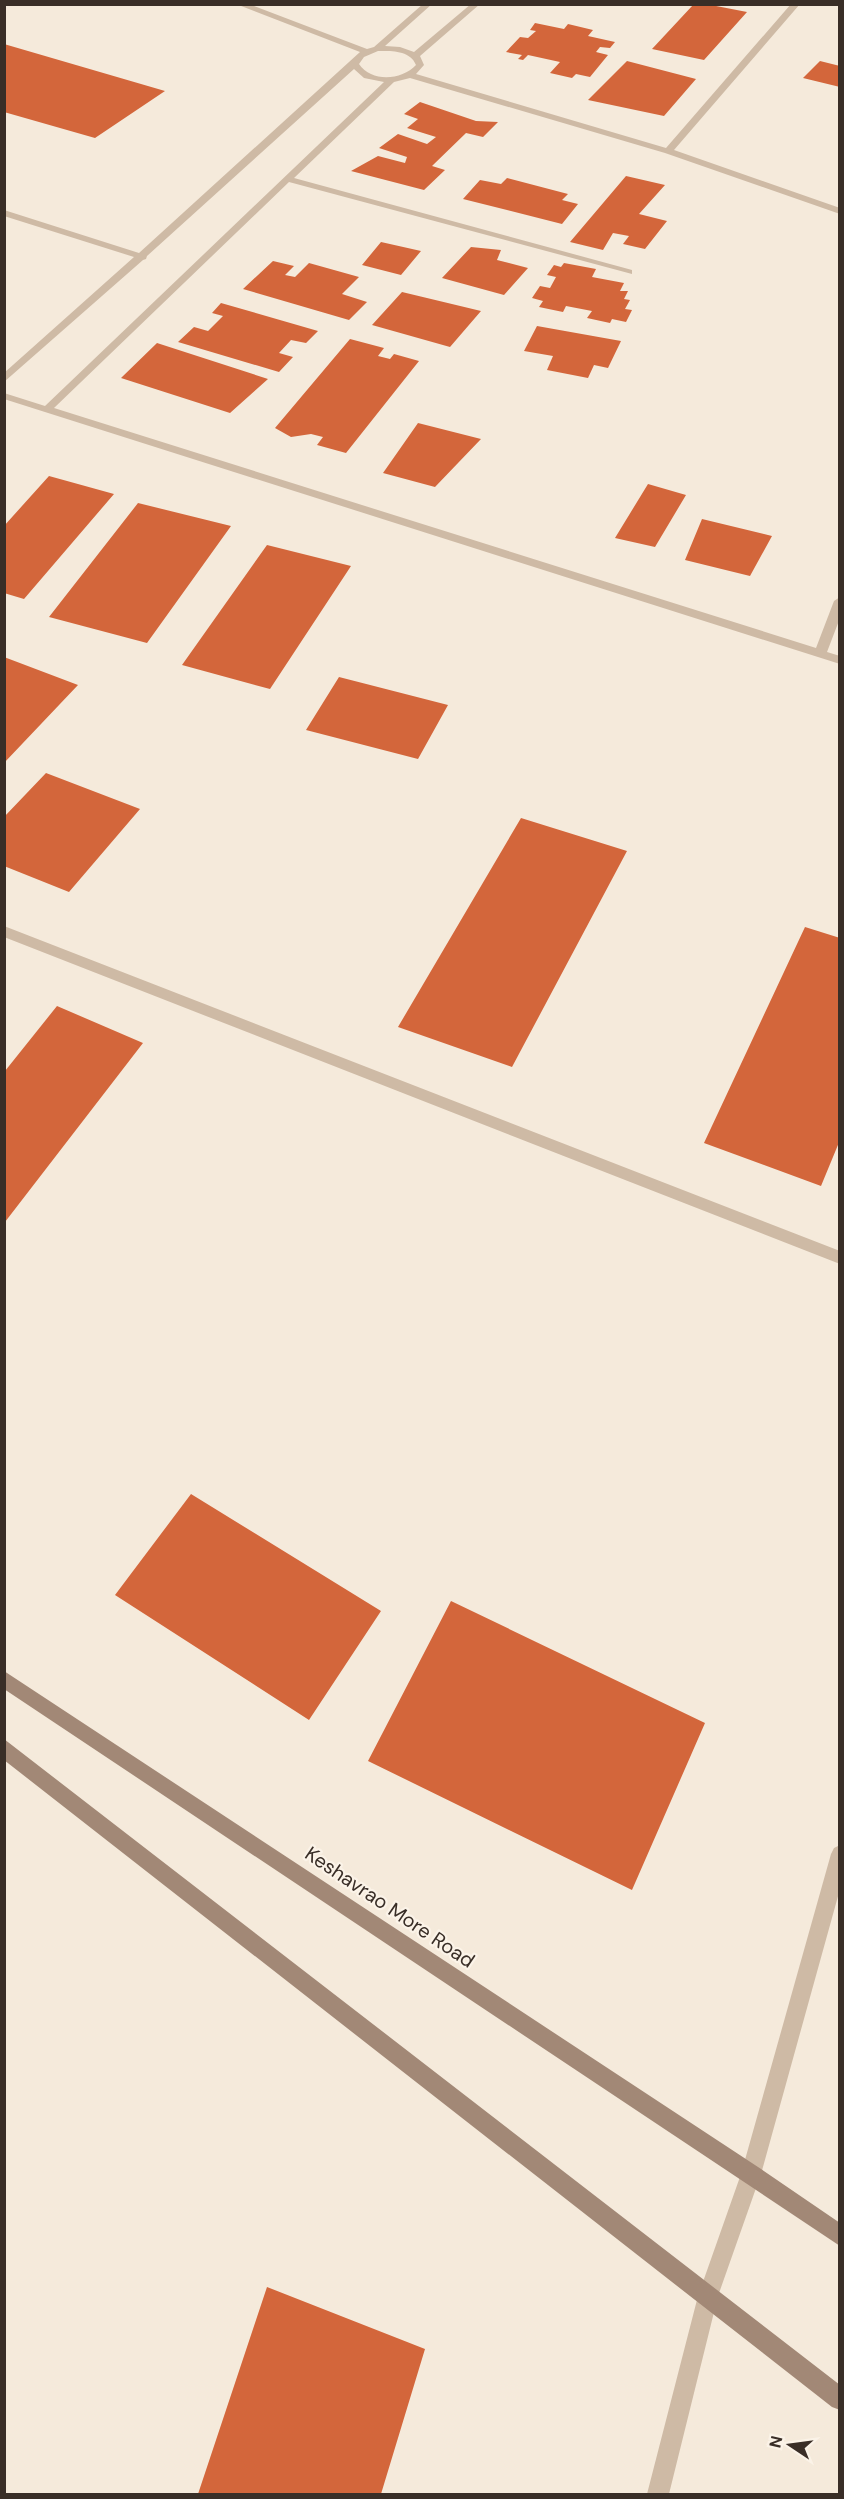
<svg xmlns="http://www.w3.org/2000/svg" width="844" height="2499" viewBox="0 0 844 2499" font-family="'DM Sans',sans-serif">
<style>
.building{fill:#d3663b}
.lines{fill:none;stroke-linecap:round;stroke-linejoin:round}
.street{fill:#cebaa5;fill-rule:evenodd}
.secondary{fill:#a28876;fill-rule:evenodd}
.labels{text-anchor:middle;stroke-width:4.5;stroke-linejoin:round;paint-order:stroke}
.near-street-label{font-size:20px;fill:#392e27;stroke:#fbf3e8}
</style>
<rect width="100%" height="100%" fill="#f5eadb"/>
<!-- building -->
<path class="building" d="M 693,5 L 711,5 L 747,12 L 704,60 L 652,49 Z
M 535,23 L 564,29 L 568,24 L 593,30 L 588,36 L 615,42 L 610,48 L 600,47 L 596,52 L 608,55 L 590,77 L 576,74 L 572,78 L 550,73 L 560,62 L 528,55 L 523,60 L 518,59 L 522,55 L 506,52 L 520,37 L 528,38 L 536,31 L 530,30 Z
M 4,44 L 165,91 L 95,138 L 4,112 Z
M 627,61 L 696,79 L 664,116 L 588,100 Z
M 820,61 L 840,66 L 840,87 L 803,78 Z
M 420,102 L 476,121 L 498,122 L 483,137 L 466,133 L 432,166 L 445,170 L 424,190 L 351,171 L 378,156 L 405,163 L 407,157 L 379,148 L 398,134 L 427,144 L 436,137 L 407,128 L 418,119 L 404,114 Z
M 626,176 L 665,185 L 639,214 L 667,221 L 645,249 L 623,244 L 629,236 L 613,233 L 603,250 L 570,242 Z
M 507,178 L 568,194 L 562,200 L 578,204 L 562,224 L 463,199 L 480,180 L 501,184 Z
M 381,242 L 421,251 L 401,275 L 362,265 Z
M 471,247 L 501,250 L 497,260 L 528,268 L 504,295 L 442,278 Z
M 273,261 L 294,266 L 285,275 L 295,277 L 309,263 L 359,277 L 342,294 L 367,302 L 349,320 L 243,289 Z
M 564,263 L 596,269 L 592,277 L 624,283 L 620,291 L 628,291 L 624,299 L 630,300 L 625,309 L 632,310 L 626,322 L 612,319 L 610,323 L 587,318 L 592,311 L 566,306 L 563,312 L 539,307 L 543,301 L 532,298 L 540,286 L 550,288 L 556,277 L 547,275 L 554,265 L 561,267 Z
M 402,292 L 481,311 L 450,347 L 372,325 Z
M 221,303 L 318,331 L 306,343 L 291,340 L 279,353 L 293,357 L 279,372 L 178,342 L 194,327 L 208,331 L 223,316 L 212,313 Z
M 537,326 L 621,341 L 608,368 L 594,365 L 588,378 L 547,370 L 553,356 L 524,351 Z
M 350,339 L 384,348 L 378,356 L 390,359 L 394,354 L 419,361 L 346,453 L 317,445 L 323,437 L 311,434 L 291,437 L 275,428 Z
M 157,343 L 268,379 L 230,413 L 121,378 Z
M 418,423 L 481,439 L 435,487 L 383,473 Z
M 49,476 L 114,494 L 24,599 L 4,593 L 4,526 Z
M 648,484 L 686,495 L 655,547 L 615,538 Z
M 138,503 L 231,526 L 147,643 L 49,617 Z
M 702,519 L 772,536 L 750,576 L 685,560 Z
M 267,545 L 351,566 L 270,689 L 182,665 Z
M 4,657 L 78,685 L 4,763 Z
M 339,677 L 448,705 L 418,759 L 306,730 Z
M 46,773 L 140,809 L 69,892 L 4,866 L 4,817 Z
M 521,818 L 627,851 L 512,1067 L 398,1027 Z
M 805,927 L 840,938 L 840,1140 L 821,1186 L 704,1143 Z
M 57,1006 L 143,1043 L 5,1222 L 5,1071 Z
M 191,1494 L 381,1611 L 309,1720 L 115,1595 Z
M 451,1601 L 705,1723 L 632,1890 L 368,1761 Z
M 267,2287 L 425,2349 L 381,2494 L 198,2494 Z"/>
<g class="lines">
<!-- street -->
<path class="street" d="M 236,4 L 249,4 L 367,49 L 374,47 L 423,4 L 432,4 L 385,46 L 400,47 L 414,52 L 471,4 L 480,4 L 420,56 L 424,65 L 416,74 L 666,148 L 791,4 L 800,4 L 674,150 L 840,208 L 840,214 L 665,153 L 410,78 L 394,82 L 294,178 L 632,270 L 632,274 L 289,182 L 54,408 L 816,648 L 834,601 L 840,597 L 840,618 L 827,652 L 840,656 L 840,664 L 4,399 L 4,393 L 45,406 L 384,82 L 364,78 L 354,69 L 147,256 L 146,259 L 143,260 L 4,382 L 4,373 L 134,257 L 4,216 L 4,210 L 139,253 L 360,52 ZM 378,51 C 391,51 410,50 416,65 C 402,80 372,83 359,64 L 364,57 Z
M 4,926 L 840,1251 L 840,1264 L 4,937 Z
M 840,1845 L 840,1889 L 761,2174 L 718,2296 L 669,2494 L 647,2494 L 698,2296 L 741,2174 L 831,1854 L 834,1848 Z"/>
<!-- secondary -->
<path class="secondary" d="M 4,1671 L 758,2167 L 840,2223 L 840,2246 L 4,1689 Z
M 4,1739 L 840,2385 L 840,2410 L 832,2407 L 4,1760 Z"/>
</g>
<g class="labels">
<!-- near-street labels -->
<g class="near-street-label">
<text transform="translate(390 1907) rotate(34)" y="7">Keshavrao More Road</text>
</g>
</g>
<!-- border -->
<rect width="844" height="2499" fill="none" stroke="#392e27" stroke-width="12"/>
<!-- north arrow -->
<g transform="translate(790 2445) rotate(283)" stroke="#fbf3e8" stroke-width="4.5" paint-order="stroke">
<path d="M0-4.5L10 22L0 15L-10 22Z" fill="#392e27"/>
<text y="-9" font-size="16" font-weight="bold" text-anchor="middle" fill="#392e27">N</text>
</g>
</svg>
